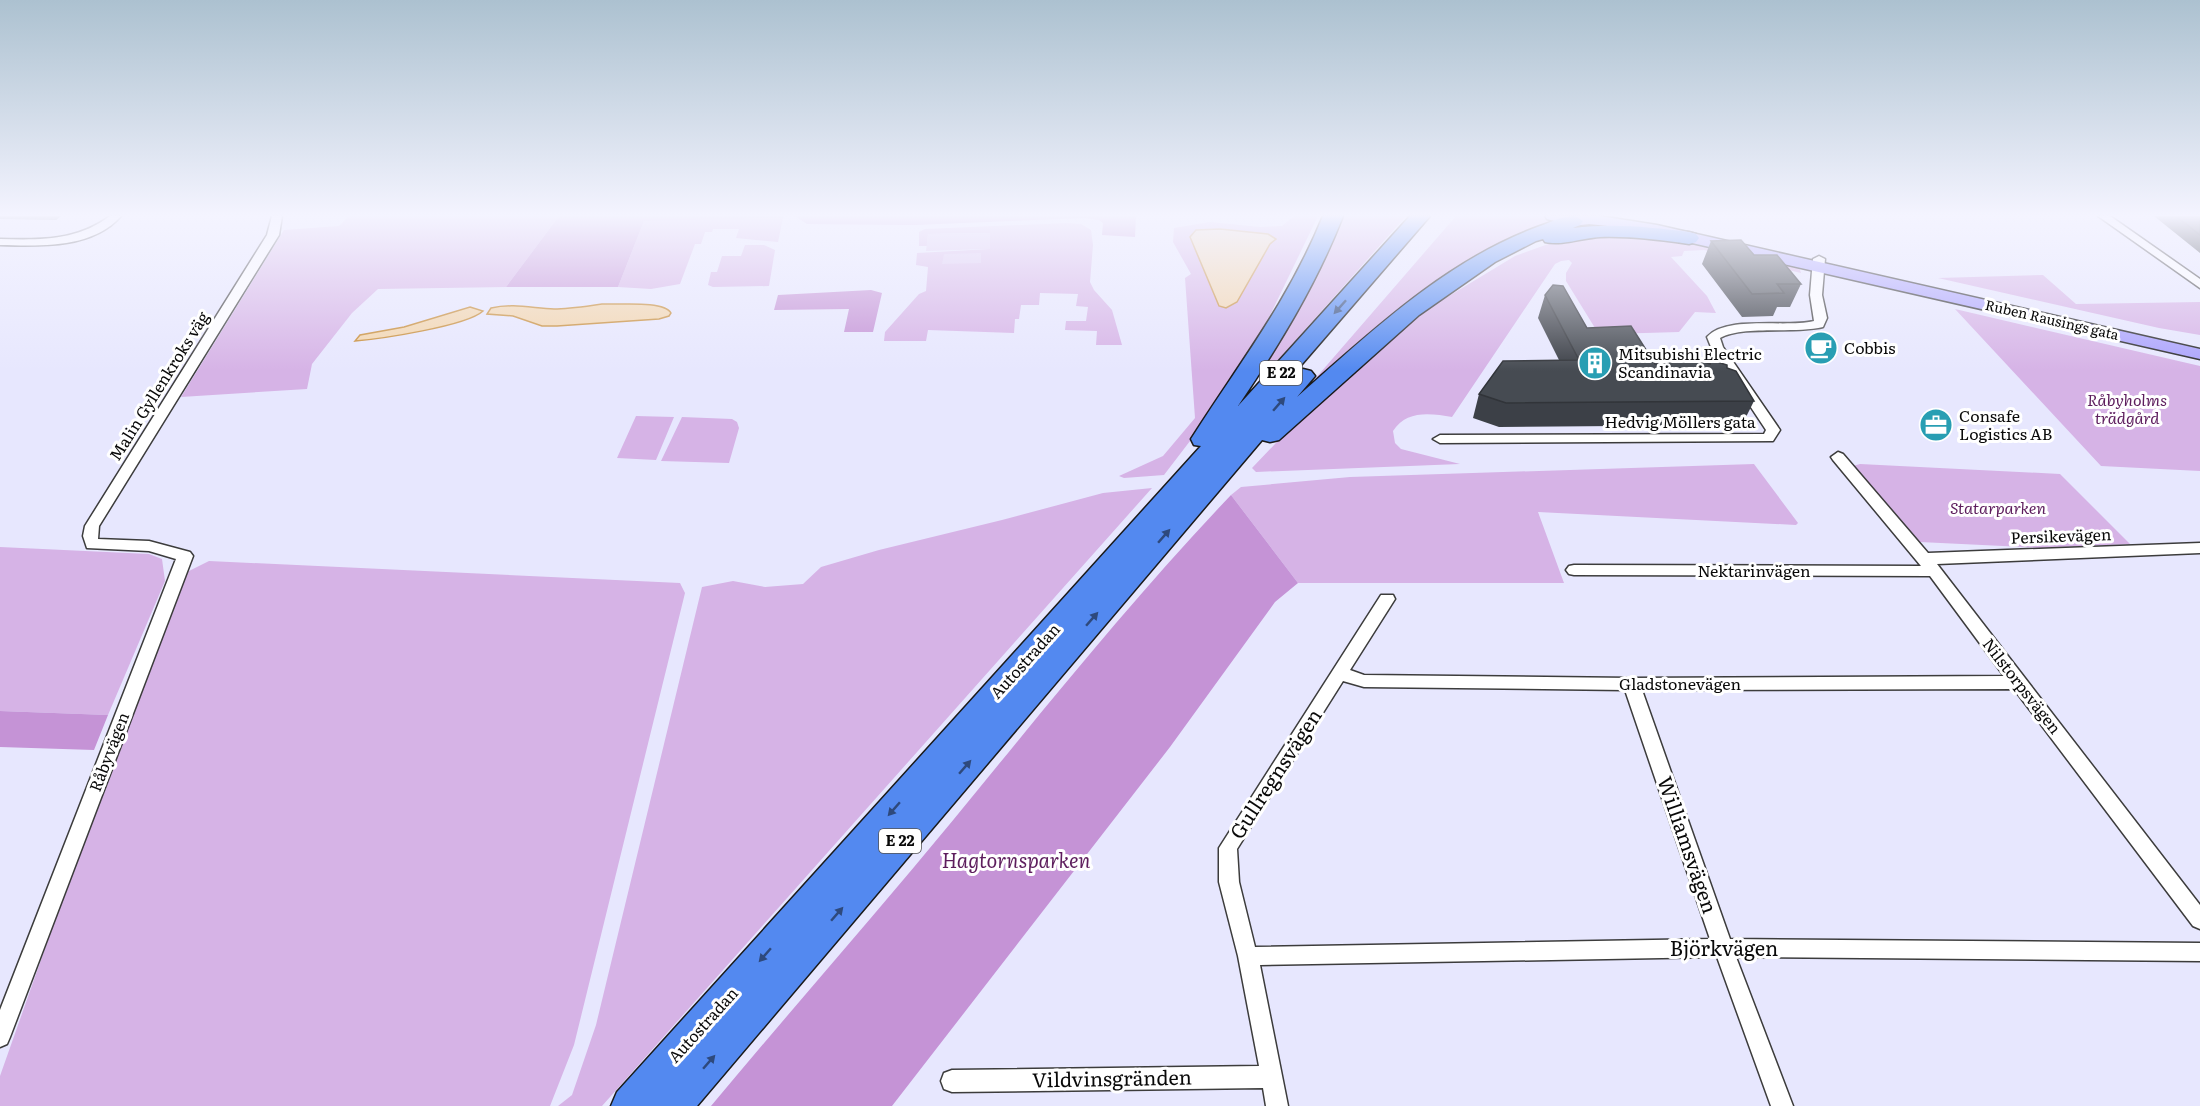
<svg xmlns="http://www.w3.org/2000/svg" width="2200" height="1106" viewBox="0 0 2200 1106" font-family="Literata,serif">
<style>
.green{fill:#d6b3e6}
.forest{fill:#c593d6}
.pitch{fill:#dbc4ee}
.water{fill:#f3d5ad;stroke:#c88d37;stroke-width:1.5}
.lines{fill:none;stroke-linecap:round;stroke-linejoin:round}
.street-casing{stroke:#3c3c3c;stroke-width:3}
.secondary-casing{stroke:#2b2b2b;stroke-width:3}
.highway-casing{stroke:#1a1a1a;stroke-width:3}
.street{fill:#fff;fill-rule:evenodd}
.secondary{fill:#aba3fc;fill-rule:evenodd}
.highway{fill:#5389f0;fill-rule:evenodd}
.wall{fill:#3c4047}
.shaded-wall{fill:#313439}
.building{fill:#464b52;stroke:#313439;stroke-width:1.5}
.oneway{fill:#2e497c}
.labels{text-anchor:middle;stroke-width:6;stroke-linejoin:round;paint-order:stroke}
.far-street-label{font-size:14px;fill:#090909;stroke:#fff}
.shield{fill:#fff;stroke:#535353;stroke-width:1.5}
.shield-label{font-size:15px;font-weight:bold;fill:#090909}
.poi-label{font-size:16px;fill:#090909;stroke:#fff;text-anchor:start}
.street-label{font-size:16px;fill:#090909;stroke:#fff}
.park-label{font-size:16px;font-style:italic;fill:#5d1d5d;stroke:#fff}
.near-street-label{font-size:20px;fill:#090909;stroke:#fff}
.near-park-label{font-size:20px;font-style:italic;fill:#5d1d5d;stroke:#fff}
</style>
<rect width="100%" height="100%" fill="#e7e7fe"/>
<!-- green -->
<path class="green" d="M 349,216 L 559,216 L 506,287 L 378,289 L 352,313 L 312,364 L 307,389 L 181,397 L 284,230 L 339,226 Z
M 1294,216 L 1318,216 L 1258,340 L 1216,407 L 1164,475 L 1124,478 L 1119,476 L 1163,456 L 1195,418 L 1185,278 L 1191,274 L 1173,242 L 1174,228 L 1210,222 L 1260,227 L 1282,226 Z
M 1338,216 L 1406,216 L 1263,377 L 1259,374 L 1328,247 Z
M 1456,216 L 1542,216 L 1555,221 L 1519,237 L 1311,388 L 1308,387 Z
M 783,218 L 778,242 L 736,238 L 739,229 L 713,229 L 712,232 L 705,232 L 701,244 L 695,244 L 680,284 L 651,289 L 618,287 L 644,221 Z
M 1066,223 L 1081,224 L 1091,230 L 1093,245 L 1090,282 L 1094,290 L 1112,310 L 1122,345 L 1096,345 L 1097,331 L 1065,330 L 1066,321 L 1086,321 L 1088,307 L 1076,306 L 1078,294 L 1040,293 L 1039,305 L 1021,305 L 1019,319 L 1015,319 L 1014,333 L 928,330 L 926,341 L 884,341 L 885,332 L 919,294 L 926,291 L 928,267 L 916,265 L 917,253 L 990,249 L 990,233 L 928,234 L 927,246 L 919,246 L 919,232 L 925,229 Z
M 1604,234 L 1691,243 L 1799,267 L 1801,273 L 1704,250 L 1684,251 L 1682,256 L 1671,257 L 1707,296 L 1716,313 L 1695,312 L 1679,332 L 1610,334 L 1595,328 L 1566,281 L 1566,273 L 1572,263 L 1569,260 L 1561,261 L 1555,264 L 1452,417 C 1430,413 1406,410 1393,431 L 1395,443 L 1401,449 L 1460,464 L 1256,472 L 1252,468 L 1294,424 L 1411,319 L 1515,256 L 1551,243 Z
M 745,245 L 764,245 L 775,250 L 769,286 L 713,287 L 708,285 L 711,272 L 717,272 L 722,256 L 741,256 Z
M 2043,275 L 2076,304 L 2200,302 L 2200,335 L 2159,328 L 1938,278 Z
M 1955,309 L 2200,366 L 2200,471 L 2101,466 Z
M 636,416 L 674,417 L 656,460 L 617,458 Z
M 682,417 L 732,419 L 737,422 L 739,428 L 729,463 L 661,461 Z
M 1754,464 L 1798,523 L 1796,525 L 1538,512 L 1564,583 L 1298,583 L 1231,495 L 1241,487 L 1350,477 Z
M 1860,464 L 2060,474 L 2130,544 L 2042,548 L 1920,542 L 1856,471 L 1853,466 Z
M 1152,488 L 602,1106 L 558,1106 L 572,1095 L 596,1025 L 702,587 L 733,581 L 765,587 L 803,584 L 821,567 L 879,550 L 1002,520 L 1103,493 Z
M 0,547 L 149,554 L 162,559 L 165,581 L 108,715 L 0,711 Z
M 209,561 L 680,583 L 685,593 L 574,1045 L 550,1106 L 0,1106 L 0,1076 L 72,872 L 187,572 Z"/>
<!-- forest -->
<path class="forest" d="M 559,216 L 784,216 L 783,218 L 644,221 L 618,287 L 506,287 Z
M 795,216 L 1136,216 L 1135,237 L 1102,235 L 1103,223 L 1099,220 L 1084,218 L 914,225 L 807,224 Z
M 871,290 L 882,293 L 873,332 L 844,332 L 849,309 L 774,310 L 778,295 Z
M 1231,495 L 1298,583 L 1275,602 L 1170,747 L 892,1106 L 711,1106 C 791,1010 874,916 954,819 C 1044,709 1133,598 1231,495 Z
M 0,711 L 108,715 L 94,750 L 0,747 Z"/>
<!-- pitch -->
<path class="pitch" d="M 990,233 L 990,249 L 926,251 L 928,234 Z
M 981,253 L 981,263 L 942,264 L 944,254 Z"/>
<!-- water -->
<path class="water" d="M 1220,229 L 1268,234 L 1276,239 L 1270,244 L 1237,302 L 1226,308 L 1219,306 L 1190,237 L 1196,230 Z
M 602,304 C 618,305 664,300 671,313 L 669,316 L 659,319 L 557,326 L 542,326 L 513,316 L 487,314 L 491,308 C 513,303 532,308 554,309 C 569,309 587,306 602,304 Z
M 470,307 L 483,311 C 467,326 380,339 355,341 L 360,335 L 404,327 Z"/>
<g class="lines">
<defs>
<path id="street" d="M 110,216 L 121,216 C 92,249 40,246 0,245 L 0,239 C 40,240 77,241 110,216 Z
M 272,216 L 282,216 L 279,235 L 99,526 L 98,539 L 149,541 L 190,552 L 193,556 L 10,1037 L 7,1044 L 0,1047 L 0,1010 L 176,559 L 149,551 L 87,548 L 83,536 L 85,526 L 267,235 Z
M 2098,216 L 2110,216 L 2200,279 L 2200,288 Z
M 1819,256 L 1825,259 L 1822,295 L 1827,318 L 1823,327 C 1795,334 1742,325 1720,338 L 1723,347 L 1780,430 L 1773,441 L 1440,443 L 1433,439 L 1440,435 L 1764,434 L 1766,430 L 1711,347 L 1707,337 C 1727,315 1785,328 1814,321 L 1810,295 L 1813,259 Z
M 1838,452 L 1843,454 L 1928,553 L 2200,543 L 2200,553 L 1937,564 L 2200,905 L 2200,929 L 2193,926 L 2014,689 L 1642,690 L 1730,939 L 2200,943 L 2200,961 L 1736,957 L 1793,1106 L 1771,1106 L 1717,957 L 1260,965 L 1288,1106 L 1266,1106 L 1263,1088 L 952,1092 L 944,1089 L 941,1081 L 944,1073 L 952,1070 L 1259,1066 L 1238,956 L 1219,882 L 1219,848 L 1381,595 L 1393,595 L 1395,599 L 1350,670 L 1364,675 L 1631,678 L 2004,676 L 1930,576 L 1574,575 L 1569,574 L 1566,570 L 1569,566 L 1574,565 L 1921,566 L 1833,460 L 1831,457 ZM 1343,681 L 1364,687 L 1625,690 L 1710,939 L 1255,947 L 1239,882 L 1237,849 Z"/>
<path id="secondary" d="M 1545,216 L 1600,216 L 1657,225 L 2200,349 L 2200,359 L 1657,235 L 1617,227 L 1589,224 L 1573,226 L 1547,219 Z"/>
<path id="highway" d="M 1323,216 L 1343,216 C 1316,285 1279,345 1238,406 L 1410,216 L 1430,216 L 1296,371 L 1303,369 L 1311,371 L 1315,376 L 1297,397 C 1371,332 1446,260 1540,226 C 1551,222 1563,216 1575,216 L 1583,221 L 1580,225 L 1573,228 C 1612,223 1650,227 1689,232 L 1696,234 L 1699,238 L 1696,242 L 1689,244 C 1660,240 1630,236 1600,237 C 1583,238 1561,246 1545,242 L 1543,239 L 1536,241 L 1495,262 L 1419,315 L 1279,440 L 1270,442 L 1262,440 L 697,1106 L 611,1106 L 617,1092 L 1201,446 L 1194,445 L 1191,439 C 1240,362 1288,302 1323,216 Z"/>
</defs>
<!-- street casing -->
<use href="#street" class="street-casing"/>
<!-- secondary casing -->
<use href="#secondary" class="secondary-casing"/>
<!-- highway casing -->
<use href="#highway" class="highway-casing"/>
<!-- street -->
<use href="#street" class="street"/>
<!-- secondary -->
<use href="#secondary" class="secondary"/>
<!-- highway -->
<use href="#highway" class="highway"/>
</g>
<!-- wall -->
<path class="wall" d="M 0,216 L 61,216 L 56,220 L 0,219 Z
M 2154,216 L 2200,216 L 2200,253 Z
M 1711,241 L 1754,255 L 1801,284 L 1790,307 L 1777,307 L 1773,316 L 1742,317 L 1702,264 Z
M 1545,295 L 1587,328 L 1655,364 L 1709,364 L 1727,368 L 1754,401 L 1742,425 L 1499,427 L 1473,418 L 1479,394 L 1559,360 L 1538,318 Z"/>
<!-- shaded-wall -->
<path class="shaded-wall" d="M 53,216 L 61,216 L 56,220 Z"/>
<!-- building -->
<path class="building" d="M 2176,216 L 2200,216 L 2200,235 Z
M 1741,240 L 1754,255 L 1777,255 L 1801,284 L 1777,284 L 1784,293 L 1752,294 L 1711,241 Z
M 1553,285 L 1563,286 L 1587,328 L 1631,326 L 1655,364 L 1698,360 L 1710,364 L 1711,360 L 1727,365 L 1727,368 L 1736,371 L 1754,401 L 1506,403 L 1479,394 L 1503,361 L 1579,360 L 1545,295 Z"/>
<!-- one-way arrows -->
<defs><path id="oneway-solid" d="M-6-.8H1V-3.2L6.5 0L1 3.2V.8H-6Z" transform="scale(1.5)"/></defs>
<g class="oneway">
<use href="#oneway-solid" transform="translate(1340 307) rotate(132)"/>
<use href="#oneway-solid" transform="translate(1279 404) rotate(-49)"/>
<use href="#oneway-solid" transform="translate(1164 536) rotate(-49)"/>
<use href="#oneway-solid" transform="translate(1092 619) rotate(-49)"/>
<use href="#oneway-solid" transform="translate(965 767) rotate(-49)"/>
<use href="#oneway-solid" transform="translate(894 809) rotate(131)"/>
<use href="#oneway-solid" transform="translate(837 914) rotate(-49)"/>
<use href="#oneway-solid" transform="translate(765 955) rotate(131)"/>
<use href="#oneway-solid" transform="translate(709 1062) rotate(-49)"/>
</g>
<!-- sky -->
<linearGradient id="sky" x2="0" y2="1"><stop stop-color="#acc1d0"/><stop offset="0.58" stop-color="#f4f4ff"/><stop offset="1" stop-color="#f4f4ff" stop-opacity="0"/></linearGradient>
<rect width="2200" height="371" fill="url(#sky)"/>
<!-- icons -->
<defs>
<symbol id="cafe-disc" viewBox="-11 -11 22 22"><circle r="9.5" fill="#289eb3" stroke="#fff"/><path d="M-5.5-4.5H6V0H3Q3 3.5 0 3.5H-2.5Q-5.5 3.5-5.5 0ZM3-3.2v2h1.7v-2ZM-6 4.5H4V6H-6Z" fill="#fff"/></symbol>
<symbol id="building-disc" viewBox="-11 -11 22 22"><circle r="9.5" fill="#289eb3" stroke="#fff"/><path d="M-4-6H4V6H1V3H-1V6H-4ZM-2.5-4.3h1.7v1.8h-1.7ZM.8-4.3h1.7v1.8H.8ZM-2.5-1h1.7V.8h-1.7ZM.8-1h1.7V.8H.8Z" fill="#fff"/></symbol>
<symbol id="office-disc" viewBox="-11 -11 22 22"><circle r="9.5" fill="#289eb3" stroke="#fff"/><path d="M-6-3h4V-5.5h4V-3h4V5H-6ZM-1-4.5V-3h2v-1.5ZM-6 0V1H6V0Z" fill="#fff"/></symbol>
</defs>
<g fill-rule="evenodd">
<use href="#cafe-disc" x="1802" y="329" width="38" height="38"/>
<use href="#building-disc" x="1576" y="344" width="38" height="38"/>
<use href="#office-disc" x="1917" y="406" width="38" height="38"/>
</g>
<g class="labels">
<!-- far-street labels -->
<g class="far-street-label">
<text transform="translate(2052 320) rotate(13)" y="5">Ruben Rausings gata</text>
</g>
<!-- shield labels -->
<g class="shield">
<rect x="1260" y="361" width="42" height="24" rx="4.5"/>
<rect x="879" y="829" width="42" height="24" rx="4.5"/>
</g>
<g class="shield-label">
<text x="1281" y="378">E 22</text>
<text x="900" y="846">E 22</text>
</g>
<!-- poi labels -->
<g class="poi-label">
<text x="1844" y="354">Cobbis</text>
<text x="1618" y="360">Mitsubishi Electric<tspan x="1618" dy="18">Scandinavia</tspan></text>
<text x="1959" y="422">Consafe<tspan x="1959" dy="18">Logistics AB</tspan></text>
</g>
<!-- street labels -->
<g class="street-label">
<text transform="translate(159 386) rotate(-58)" y="6">Malin Gyllenkroks väg</text>
<text x="1680" y="428">Hedvig Möllers gata</text>
<text transform="translate(2061 536) rotate(-2)" y="6">Persikevägen</text>
<text x="1754" y="577">Nektarinvägen</text>
<text transform="translate(1025 661) rotate(-48)" y="6">Autostradan</text>
<text x="1680" y="690">Gladstonevägen</text>
<text transform="translate(2022 686) rotate(52)" y="6">Nilstorpsvägen</text>
<text transform="translate(109 752) rotate(-69)" y="6">Råbyvägen</text>
<text transform="translate(703 1025) rotate(-48)" y="6">Autostradan</text>
</g>
<!-- park labels -->
<g class="park-label">
<text x="2127" y="406">Råbyholms<tspan x="2127" dy="18">trädgård</tspan></text>
<text x="1998" y="514">Statarparken</text>
</g>
<!-- near-street labels -->
<g class="near-street-label">
<text transform="translate(1276 774) rotate(-57)" y="7">Gullregnsvägen</text>
<text transform="translate(1687 845) rotate(71)" y="7">Williamsvägen</text>
<text x="1724" y="956">Björkvägen</text>
<text transform="translate(1112 1079) rotate(-1)" y="7">Vildvinsgränden</text>
</g>
<!-- near-park labels -->
<g class="near-park-label">
<text x="1016" y="868">Hagtornsparken</text>
</g>
</g>
</svg>
